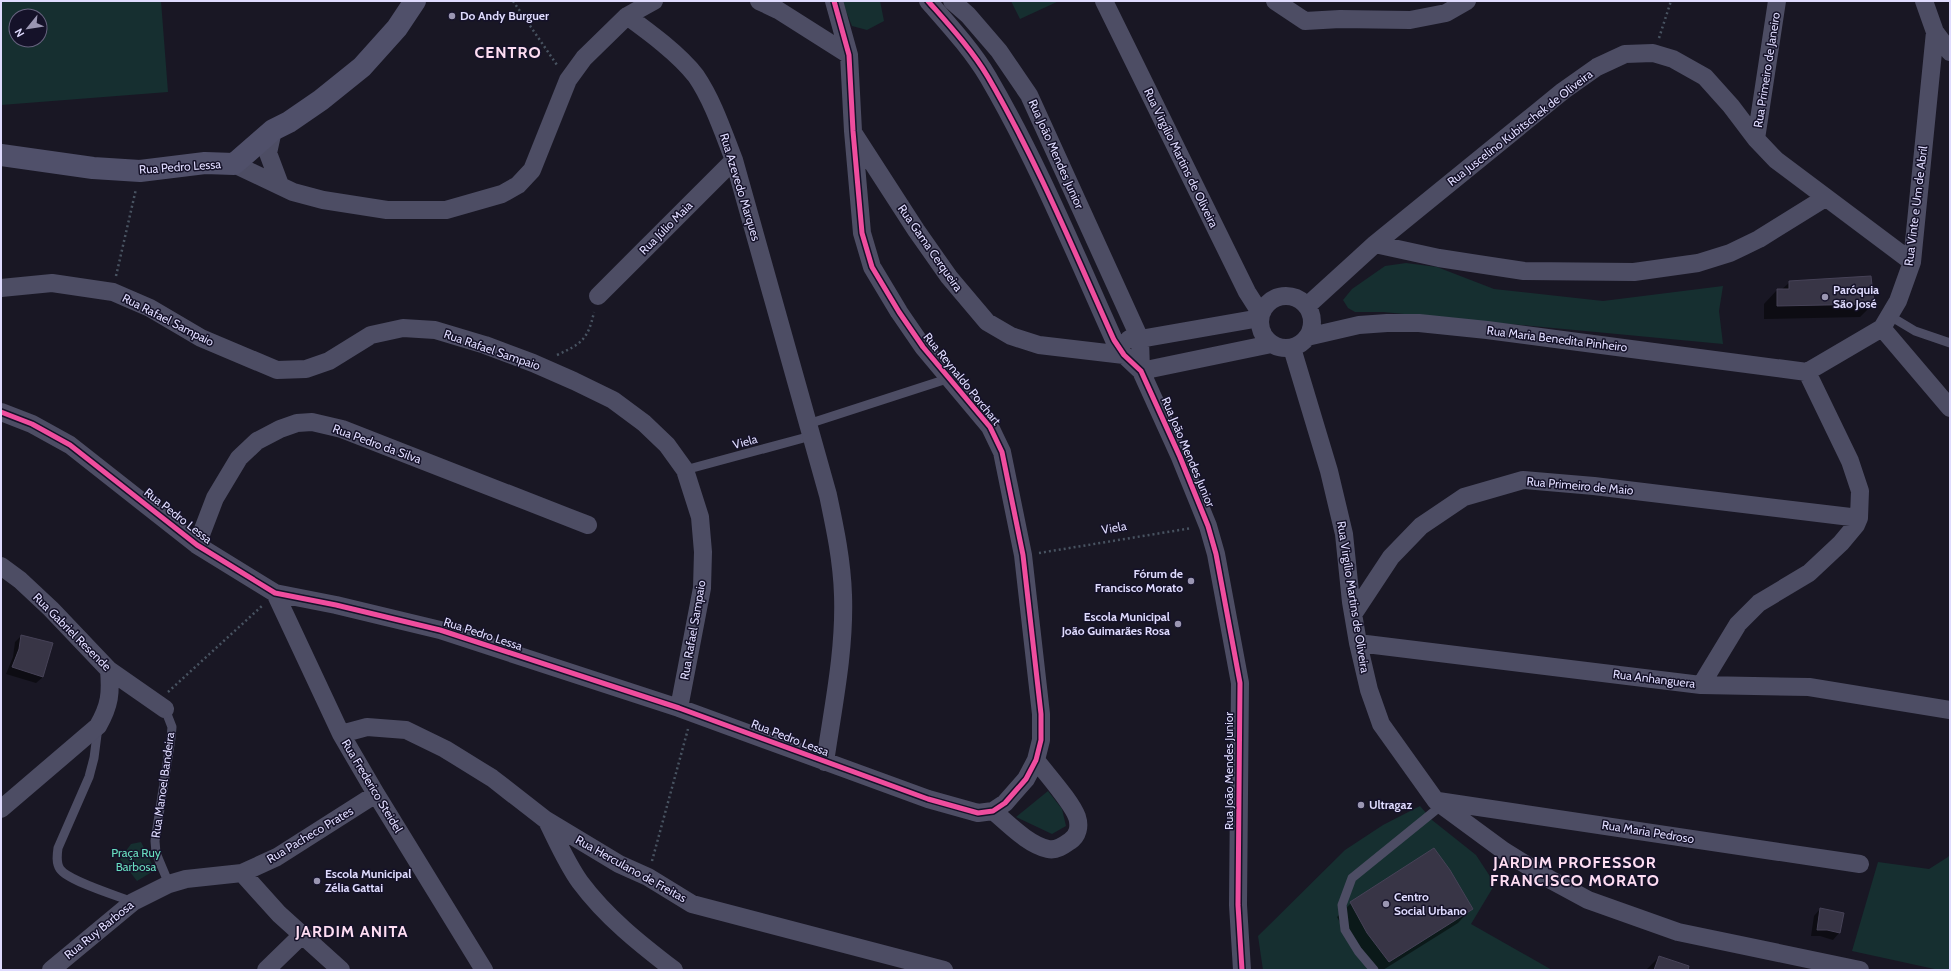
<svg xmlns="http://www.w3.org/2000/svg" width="1951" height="971" viewBox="0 0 1951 971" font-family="Cabin,sans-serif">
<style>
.green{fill:#162f30;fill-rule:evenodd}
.shadow{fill:#0007}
.building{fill:#383546;stroke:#464257}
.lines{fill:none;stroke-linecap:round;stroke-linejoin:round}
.path{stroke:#485361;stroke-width:2.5;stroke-dasharray:2 3;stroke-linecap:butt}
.service{stroke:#4d4d64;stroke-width:9}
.minor{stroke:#4d4d64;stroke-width:18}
.secondary{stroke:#50506a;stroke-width:22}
.cycleway-casing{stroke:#151229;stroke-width:8}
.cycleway{stroke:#ef4d9e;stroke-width:5}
.poi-dot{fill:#9a96b2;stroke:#151229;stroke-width:1.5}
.labels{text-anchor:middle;stroke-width:3;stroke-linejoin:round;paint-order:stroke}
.poi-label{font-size:12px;font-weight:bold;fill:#dfdbfe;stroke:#151229;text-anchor:start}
.street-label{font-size:12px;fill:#dfdbfe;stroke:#151229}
.park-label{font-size:12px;fill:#68ddbe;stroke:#151229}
.district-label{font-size:16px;font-weight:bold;letter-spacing:1px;fill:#feddf2;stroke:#151229}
</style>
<rect width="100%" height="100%" fill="#191724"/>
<!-- green -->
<path class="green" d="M 1,1 L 161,1 L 168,92 L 1,105 ZM 16,16 L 40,16 L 40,40 L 16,40 Z
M 842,1 L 880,1 L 884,21 L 867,30 L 852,26 Z
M 1011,1 L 1059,1 L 1020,19 Z
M 1406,263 L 1437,267 L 1494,289 L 1603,301 L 1723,286 L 1719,311 L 1723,344 L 1383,312 L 1355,312 L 1348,308 L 1343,300 L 1352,289 L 1385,266 Z
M 1048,791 L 1062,809 L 1066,826 L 1052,834 L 1016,817 Z
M 1420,806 L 1432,820 L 1476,855 L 1495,884 L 1471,924 L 1552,970 L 1263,970 L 1258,936 L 1345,850 L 1383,825 Z
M 141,842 L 155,870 L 137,881 L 120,859 L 131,844 Z
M 1950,854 L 1950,970 L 1939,970 L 1852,951 L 1878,862 L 1929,869 L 1948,857 Z"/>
<!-- shadow -->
<path class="shadow" d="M 1790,282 L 1873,304 L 1860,317 L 1764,319 L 1764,304 L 1777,290 L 1781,290 Z
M 21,636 L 43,677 L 36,683 L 6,674 L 13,657 L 15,642 Z
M 1434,849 L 1471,909 L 1458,923 L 1383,970 L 1372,970 L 1353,946 L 1337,917 L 1351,903 Z
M 1820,909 L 1843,913 L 1839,933 L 1833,940 L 1820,936 L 1811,936 L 1814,916 Z
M 1659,957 L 1687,970 L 1646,970 Z"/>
<!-- building -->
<path class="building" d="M 1871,276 L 1874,304 L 1777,306 L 1777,289 L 1789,289 L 1789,281 Z
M 21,635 L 53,643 L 43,677 L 12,667 L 19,649 Z
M 1434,848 L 1450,870 L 1473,909 L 1389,962 L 1367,933 L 1350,902 Z
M 1820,908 L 1844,913 L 1840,933 L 1827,930 L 1817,930 Z
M 1659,956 L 1689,966 L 1688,970 L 1654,970 Z"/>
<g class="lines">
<!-- path -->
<path class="path" d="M 513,1 L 557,65
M 1659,38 L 1671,1
M 116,276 L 136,189
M 557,355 C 581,344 588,340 594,312
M 1039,553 L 1192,528
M 168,692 L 263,605
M 652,861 L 688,729"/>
<!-- service -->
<path class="service" d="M 1890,316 L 1915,331 L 1950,343
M 808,424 L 950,378
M 685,470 L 811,436
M 165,709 L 172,727 L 171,738 L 155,841 L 156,853 L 169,884
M 98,727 L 94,758 L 89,777 L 58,848 C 57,855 56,863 60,869 C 68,881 118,896 133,902
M 1374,970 L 1358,951 L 1345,930 L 1342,905 L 1352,878 L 1442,805"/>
<!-- minor -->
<path class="minor" d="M 759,1 L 778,10 L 849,55
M 928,1 C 949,25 972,50 988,77 C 1037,161 1074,251 1114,340 L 1124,355 L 1141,371 L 1180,457 L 1208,526 L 1216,554 L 1240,683 L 1238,905 L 1242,970
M 952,1 L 968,15 L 999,51 L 1029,95 L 1140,339 L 1141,371
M 1104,1 L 1247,292 L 1261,314
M 1275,1 L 1305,21 L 1340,19 L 1410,20 L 1446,13 L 1467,1
M 1924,1 L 1935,32 L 1950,52
M 627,16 C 649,32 679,54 696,76 C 713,101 723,132 734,160 L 828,495 C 835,528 842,561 843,595 C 845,651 833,707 825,762
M 273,130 L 268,153 L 280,185
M 854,134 L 916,230 L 949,277 L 987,322 L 1011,336 L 1039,345 L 1124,355
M 1756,139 L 1777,1
M 234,164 L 293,192 L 323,200 L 387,210 L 446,210 L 502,194 L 518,185 L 532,170 L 568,80 L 584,58 L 627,16 L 654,1
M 1375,244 L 1439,258 L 1524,271 L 1634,272 L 1698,263 L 1730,253 L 1759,239 L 1825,198
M 1,288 L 52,283 L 113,292 L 150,308 L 201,338 L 277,370 L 306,369 L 329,361 L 371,335 L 403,328 L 435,330 L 485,345 L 533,363 L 574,381 L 613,400 L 644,423 L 667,445 L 685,470 L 700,517 L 703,552 L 702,588 L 679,708
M1260 322a26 26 0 1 1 52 0a26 26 0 1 1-52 0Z
M 598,296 L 734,160
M 1307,306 L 1375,244 L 1563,91 L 1597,67 L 1625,54 L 1653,53 L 1673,59 L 1705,77 L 1731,106 L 1756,139 L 1776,160 L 1912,262
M 1882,328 L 1950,408
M 1307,337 L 1359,325 L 1387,323 L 1419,323 L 1487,330 L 1807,372
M 1129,339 L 1140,339 L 1260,318
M 1292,348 L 1329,471 L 1344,534 L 1351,602 L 1358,643 L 1369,690 L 1381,724 L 1436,801 L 1504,851 L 1551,880 L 1588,900 L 1678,932 L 1860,970
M 1141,371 L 1271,344
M 1807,372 L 1882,328 L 1898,301 L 1912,262 L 1935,32
M 1,412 L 32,424 L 70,445 L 197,545 L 275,593 L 336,605 L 440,630 L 679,708 L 928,799 L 978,813 L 993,811 L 1005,803 L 1026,779 L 1036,760 L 1041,740 L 1041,714 L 1023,555 L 1002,452 L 990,427 L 923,347 L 899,312 L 872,267 L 862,233 L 853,131 L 849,55 L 834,1
M 197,545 L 215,498 L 239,458 L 257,441 L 280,429 L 297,423 L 312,422 L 342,429 L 588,525
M 1,566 L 20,580 L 51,609 L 109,670 L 165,709
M 275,593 L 341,734 L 376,794 L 484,970
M 1354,613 L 1391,557 L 1421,526 L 1464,497 L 1523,480 L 1594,486 L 1859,518
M 1358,643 L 1701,685 L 1809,687 L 1950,710
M 1701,685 L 1738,624 L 1759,603 L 1809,573 L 1841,543 L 1856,525 L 1859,518 L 1860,491 L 1850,461 L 1807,372
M 341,734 L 367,727 L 406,730 L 445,749 L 492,778 L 546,820 L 619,864 L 648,877 L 692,904 L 944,970
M 1438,801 L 1860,864
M 1,809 L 98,726 C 110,705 111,693 109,670
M 993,811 C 1009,824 1027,844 1048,849 C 1056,851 1063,846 1070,841 C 1078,836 1080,826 1077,817 C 1071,801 1047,775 1036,760
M 547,821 C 557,841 567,864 580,882 C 606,917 640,944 674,970
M 242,873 L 279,914 L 341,970
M 51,970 L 133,902 L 169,884 L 186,879 L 242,873 L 277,857 L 376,794
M 266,970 L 302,935"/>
<!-- secondary -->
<path class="secondary" d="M 1,155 L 93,168 L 140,171 L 205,163 L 234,164 L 273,130 L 289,122 L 321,100 L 362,67 L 397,28 L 415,1"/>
<defs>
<path id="cycleway" d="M 928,1 C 949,25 972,50 988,77 C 1037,161 1074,251 1114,340 L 1124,355 L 1141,371 L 1180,457 L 1208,526 L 1216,554 L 1240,683 L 1238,905 L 1242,970
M 1,412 L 32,424 L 70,445 L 197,545 L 275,593 L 336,605 L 440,630 L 679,708 L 928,799 L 978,813 L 993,811 L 1005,803 L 1026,779 L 1036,760 L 1041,740 L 1041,714 L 1023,555 L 1002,452 L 990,427 L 923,347 L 899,312 L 872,267 L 862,233 L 853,131 L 849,55 L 834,1"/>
</defs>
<!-- cycleway casing -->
<use href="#cycleway" class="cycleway-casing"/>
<!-- cycleway -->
<use href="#cycleway" class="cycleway"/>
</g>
<!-- markers -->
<g class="poi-dot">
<circle cx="452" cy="16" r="4"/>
<circle cx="1825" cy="297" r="4"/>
<circle cx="1191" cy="581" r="4"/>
<circle cx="1178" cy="624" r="4"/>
<circle cx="1361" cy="805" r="4"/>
<circle cx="317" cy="881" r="4"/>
<circle cx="1386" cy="904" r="4"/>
</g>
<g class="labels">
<!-- poi labels -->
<g class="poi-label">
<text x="460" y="20">Do Andy Burguer</text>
<text x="1833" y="294">Paróquia<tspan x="1833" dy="14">São José</tspan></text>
<text x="1183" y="578" text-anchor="end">Fórum de<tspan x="1183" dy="14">Francisco Morato</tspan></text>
<text x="1170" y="621" text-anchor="end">Escola Municipal<tspan x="1170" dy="14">João Guimarães Rosa</tspan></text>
<text x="1369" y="809">Ultragaz</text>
<text x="325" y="878">Escola Municipal<tspan x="325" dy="14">Zélia Gattai</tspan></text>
<text x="1394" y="901">Centro<tspan x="1394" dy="14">Social Urbano</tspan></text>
</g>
<!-- street labels -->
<g class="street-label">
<text transform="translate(1767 70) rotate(-81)" y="4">Rua Primeiro de Janeiro</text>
<text transform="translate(1520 128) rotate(-38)" y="4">Rua Juscelino Kubitschek de Oliveira</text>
<text transform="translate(1056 154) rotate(66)" y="4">Rua João Mendes Junior</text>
<text transform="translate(1181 158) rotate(64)" y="4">Rua Virgílio Martins de Oliveira</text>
<text transform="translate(180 167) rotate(-4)" y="4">Rua Pedro Lessa</text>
<text transform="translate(740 187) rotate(73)" y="4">Rua Azevedo Marques</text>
<text transform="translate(1916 206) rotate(-83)" y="4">Rua Vinte e Um de Abril</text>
<text transform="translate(666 228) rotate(-45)" y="4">Rua Júlio Maia</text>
<text transform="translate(930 248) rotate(55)" y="4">Rua Gama Cerqueira</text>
<text transform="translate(168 320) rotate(27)" y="4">Rua Rafael Sampaio</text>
<text transform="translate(1557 339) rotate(7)" y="4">Rua Maria Benedita Pinheiro</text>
<text transform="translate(492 350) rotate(19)" y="4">Rua Rafael Sampaio</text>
<text transform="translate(962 379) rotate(51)" y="4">Rua Reynaldo Porchart</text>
<text transform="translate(745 442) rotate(-15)" y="4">Viela</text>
<text transform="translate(377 444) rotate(20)" y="4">Rua Pedro da Silva</text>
<text transform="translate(1188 452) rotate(67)" y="4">Rua João Mendes Junior</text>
<text transform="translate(1580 486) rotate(5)" y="4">Rua Primeiro de Maio</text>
<text transform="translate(178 516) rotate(38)" y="4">Rua Pedro Lessa</text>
<text transform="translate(1114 528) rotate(-10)" y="4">Viela</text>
<text transform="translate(1353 597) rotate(81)" y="4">Rua Virgílio Martins de Oliveira</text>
<text transform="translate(693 630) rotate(-80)" y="4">Rua Rafael Sampaio</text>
<text transform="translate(72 632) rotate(45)" y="4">Rua Gabriel Resende</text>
<text transform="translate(483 634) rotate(18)" y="4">Rua Pedro Lessa</text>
<text transform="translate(1654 679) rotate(7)" y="4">Rua Anhanguera</text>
<text transform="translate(790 738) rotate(21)" y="4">Rua Pedro Lessa</text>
<text transform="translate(1229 771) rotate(-90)" y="4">Rua João Mendes Junior</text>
<text transform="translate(163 785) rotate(-82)" y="4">Rua Manoel Bandeira</text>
<text transform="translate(372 786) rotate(59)" y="4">Rua Frederico Steidel</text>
<text transform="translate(1648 832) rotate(9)" y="4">Rua Maria Pedroso</text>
<text transform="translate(310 835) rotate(-31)" y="4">Rua Pacheco Prates</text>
<text transform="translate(631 869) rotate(29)" y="4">Rua Herculano de Freitas</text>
<text transform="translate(99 930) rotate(-39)" y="4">Rua Ruy Barbosa</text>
</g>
<!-- park labels -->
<g class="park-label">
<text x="136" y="857">Praça Ruy<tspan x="136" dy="14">Barbosa</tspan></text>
</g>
<!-- district labels -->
<g class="district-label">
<text x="508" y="58">CENTRO</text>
<text x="1575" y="868">JARDIM PROFESSOR<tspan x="1575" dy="18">FRANCISCO MORATO</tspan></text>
<text x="352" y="937">JARDIM ANITA</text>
</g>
</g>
<!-- border -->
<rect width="1951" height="971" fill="none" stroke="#dfdbfe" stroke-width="4"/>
<!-- north arrow -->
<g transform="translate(28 28) rotate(240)"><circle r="19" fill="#151229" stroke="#66627e"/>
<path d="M0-3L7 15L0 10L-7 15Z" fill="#9a96b2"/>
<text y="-6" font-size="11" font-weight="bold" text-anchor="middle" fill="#dfdbfe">N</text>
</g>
</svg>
